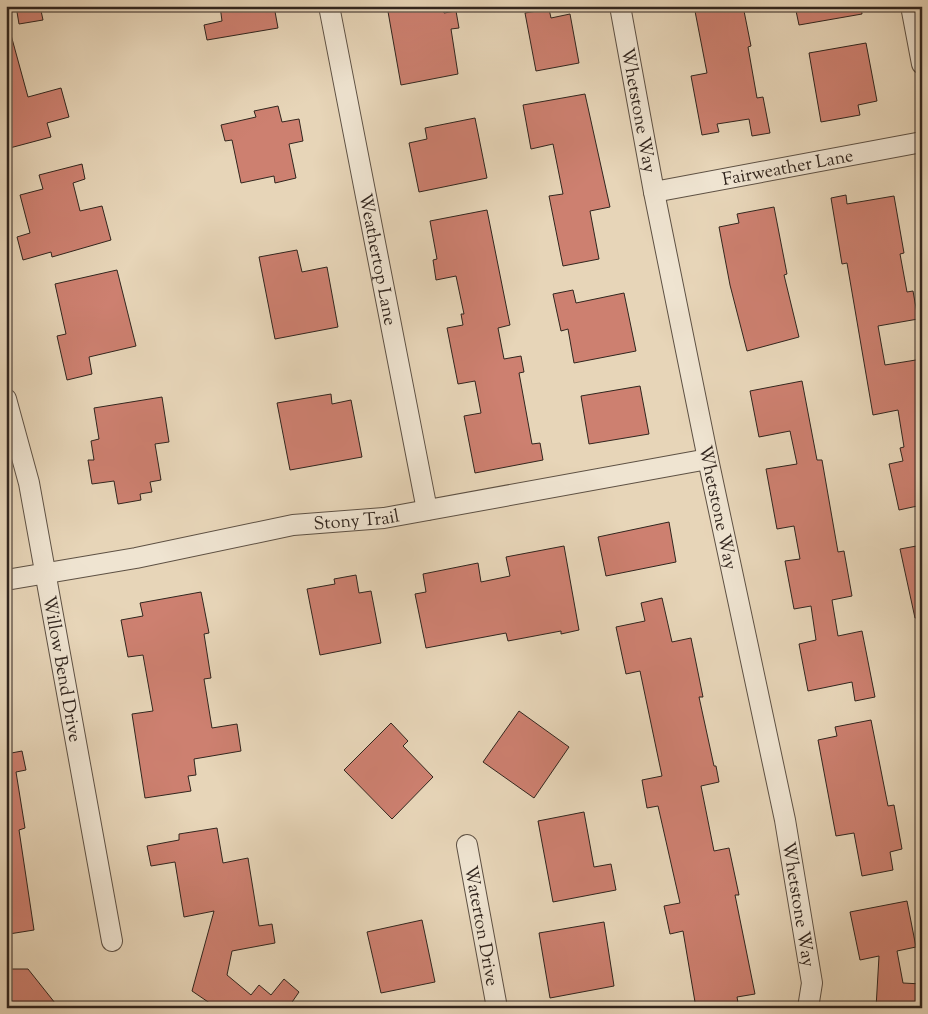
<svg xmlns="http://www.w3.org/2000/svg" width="928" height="1014" viewBox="0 0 928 1014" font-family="'Sorts Mill Goudy',serif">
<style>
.building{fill:#cd8070;stroke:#31251e}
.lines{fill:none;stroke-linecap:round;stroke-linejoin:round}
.street-casing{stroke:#5e5144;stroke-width:22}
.street{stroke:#efe4d1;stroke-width:20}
.labels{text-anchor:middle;stroke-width:4;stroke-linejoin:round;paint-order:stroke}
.street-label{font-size:18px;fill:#31251e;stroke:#efe4d1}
</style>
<rect width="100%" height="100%" fill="#e7d5b8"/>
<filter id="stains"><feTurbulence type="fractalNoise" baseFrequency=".004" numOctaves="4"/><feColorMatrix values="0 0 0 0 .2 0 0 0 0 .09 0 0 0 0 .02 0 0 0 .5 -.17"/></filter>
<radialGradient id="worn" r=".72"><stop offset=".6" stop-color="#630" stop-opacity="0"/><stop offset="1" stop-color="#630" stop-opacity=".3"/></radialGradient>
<!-- building -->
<path class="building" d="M 16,6 L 40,6 L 43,20 L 19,24 Z
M 220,6 L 274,6 L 278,28 L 207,40 L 204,25 L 222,21 Z
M 387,6 L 443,6 L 444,13 L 456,11 L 459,28 L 451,29 L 458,74 L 401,85 Z
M 694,6 L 743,6 L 751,46 L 748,47 L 757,98 L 763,97 L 770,133 L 752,136 L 749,119 L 717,124 L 719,132 L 702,135 L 691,76 L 707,73 Z
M 795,6 L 861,6 L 862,14 L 799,25 Z
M 549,9 L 551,18 L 570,14 L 579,63 L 536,71 L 525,13 Z
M 6,35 L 11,35 L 28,97 L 61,88 L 69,117 L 47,123 L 51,137 L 6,149 Z
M 866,43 L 877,101 L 858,105 L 860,115 L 821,122 L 809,53 Z
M 585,94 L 610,207 L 590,211 L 599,259 L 563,266 L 549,196 L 563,194 L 553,144 L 531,149 L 523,105 Z
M 278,106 L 282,122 L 299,119 L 303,141 L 289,144 L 296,178 L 275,183 L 274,176 L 241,183 L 232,140 L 225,141 L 221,125 L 256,117 L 254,111 Z
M 475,118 L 487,178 L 419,192 L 409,143 L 427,139 L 425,128 Z
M 82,164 L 85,179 L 73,183 L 80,211 L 102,206 L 111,240 L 52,257 L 51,252 L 23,260 L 17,237 L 30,233 L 20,195 L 43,189 L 39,175 Z
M 846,195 L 847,204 L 894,196 L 904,253 L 900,254 L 907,292 L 913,291 L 918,319 L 878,326 L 885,365 L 922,359 L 922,380 L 918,380 L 922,401 L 922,425 L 918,426 L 922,445 L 922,505 L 899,510 L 889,464 L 903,461 L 900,448 L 904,447 L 898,410 L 873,415 L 847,263 L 842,264 L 831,198 Z
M 774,207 L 787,274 L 784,275 L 799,337 L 747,351 L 730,285 L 719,227 L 739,223 L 737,214 Z
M 487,210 L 510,325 L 498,328 L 504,359 L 521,356 L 524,372 L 519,373 L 532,444 L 540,443 L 543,460 L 475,473 L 464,416 L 481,413 L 475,381 L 458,384 L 447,328 L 463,325 L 461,314 L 464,314 L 456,276 L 436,280 L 433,260 L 437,259 L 430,221 Z
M 297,250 L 302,272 L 327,267 L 338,327 L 275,339 L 259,257 Z
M 117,270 L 136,346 L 89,357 L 92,374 L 67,380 L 57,336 L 66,334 L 55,284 Z
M 573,290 L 576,303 L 624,293 L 636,351 L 574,363 L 568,329 L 561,331 L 553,294 Z
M 802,381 L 817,460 L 822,460 L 838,552 L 844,551 L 852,596 L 832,600 L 838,636 L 862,631 L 875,697 L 855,701 L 852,682 L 808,691 L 799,644 L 816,640 L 811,606 L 794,609 L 785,561 L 800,559 L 794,526 L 777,529 L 766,469 L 797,464 L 790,431 L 759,437 L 750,391 Z
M 640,386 L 649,434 L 589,444 L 581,396 Z
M 331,394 L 332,404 L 351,400 L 362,457 L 290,470 L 277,403 Z
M 162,397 L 169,442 L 155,444 L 161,480 L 150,482 L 152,492 L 140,494 L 141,500 L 118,504 L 114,481 L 92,484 L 88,460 L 94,460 L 91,441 L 99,439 L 94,408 Z
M 669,522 L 676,562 L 606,576 L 598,537 Z
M 922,545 L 922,617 L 915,618 L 900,549 Z
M 564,546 L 579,630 L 561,634 L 561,631 L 508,641 L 506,633 L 426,648 L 415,594 L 426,592 L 423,574 L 478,563 L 481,582 L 510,576 L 506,557 Z
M 356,575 L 359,593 L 371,591 L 381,643 L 320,655 L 307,589 L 335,584 L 334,579 Z
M 201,592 L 209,633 L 204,634 L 211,678 L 204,679 L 212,728 L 237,724 L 241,751 L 194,759 L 196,775 L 188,776 L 191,791 L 145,798 L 132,714 L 153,711 L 143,655 L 128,657 L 121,620 L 143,616 L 140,603 Z
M 662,598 L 672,642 L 691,638 L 703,697 L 699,697 L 714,766 L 716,766 L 719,782 L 701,786 L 714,851 L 729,848 L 739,895 L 735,895 L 755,994 L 737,997 L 739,1008 L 696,1008 L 683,931 L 670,934 L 664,906 L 680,903 L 658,806 L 647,808 L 642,780 L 662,776 L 640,671 L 626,674 L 616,627 L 645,621 L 641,603 Z
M 519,711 L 569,747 L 534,798 L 483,762 Z
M 871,720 L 888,806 L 894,805 L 902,849 L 890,852 L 893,870 L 862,876 L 854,833 L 836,836 L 818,740 L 837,736 L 835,727 Z
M 391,723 L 408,741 L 403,746 L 433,777 L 392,819 L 344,770 Z
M 22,751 L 26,770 L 16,772 L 25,828 L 19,830 L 34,930 L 9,934 L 6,918 L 6,754 Z
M 584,812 L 594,867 L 611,864 L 616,890 L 553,902 L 538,821 Z
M 217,828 L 223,863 L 248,858 L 259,926 L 272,924 L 275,943 L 232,951 L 227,975 L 251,995 L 259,985 L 271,995 L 284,979 L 299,992 L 288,1008 L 217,1008 L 192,991 L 214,911 L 184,917 L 175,862 L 151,866 L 147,846 L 179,840 L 179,834 Z
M 907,901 L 916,947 L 897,951 L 903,983 L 922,984 L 922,1008 L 876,1008 L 879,956 L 860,960 L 850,912 Z
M 422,920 L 435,982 L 381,993 L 367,932 Z
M 604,922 L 614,986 L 550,998 L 539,933 Z
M 6,969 L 28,969 L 59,1008 L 6,1008 Z"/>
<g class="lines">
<defs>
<g id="street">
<path id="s1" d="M 329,6 L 427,510"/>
<path id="s2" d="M 620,6 L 654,192 L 708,459 L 785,820 L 812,983 L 808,1008"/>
<path d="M 911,6 L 922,64"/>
<path id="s3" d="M 654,192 L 922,142"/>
<path id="s4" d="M 6,399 L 29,483 L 112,941"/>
<path id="s5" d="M 6,580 L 136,558 L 293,525 L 384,518 L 708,459"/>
<path id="s6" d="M 467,845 L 497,1008"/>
</g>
</defs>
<!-- street casing -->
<use href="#street" class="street-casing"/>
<!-- street -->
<use href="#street" class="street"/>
</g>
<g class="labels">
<!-- street labels -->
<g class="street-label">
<text dy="6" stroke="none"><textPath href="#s2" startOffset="106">Whetstone Way</textPath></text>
<text dy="6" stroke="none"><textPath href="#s3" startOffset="136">Fairweather Lane</textPath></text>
<text dy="6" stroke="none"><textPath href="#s1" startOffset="258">Weathertop Lane</textPath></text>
<text dy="6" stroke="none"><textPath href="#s2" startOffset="511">Whetstone Way</textPath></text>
<text dy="6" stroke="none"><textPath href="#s5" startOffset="356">Stony Trail</textPath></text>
<text dy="6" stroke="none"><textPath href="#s4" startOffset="276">Willow Bend Drive</textPath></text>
<text dy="6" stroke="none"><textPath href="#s2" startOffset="916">Whetstone Way</textPath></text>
<text dy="6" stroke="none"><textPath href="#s6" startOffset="82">Waterton Drive</textPath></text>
</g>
</g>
<!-- margin -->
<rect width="928" height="1014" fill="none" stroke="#e7d5b8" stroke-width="25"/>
<rect x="8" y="8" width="913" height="999" fill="none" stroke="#31251e" stroke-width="2.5"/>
<rect x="12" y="12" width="903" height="989" fill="none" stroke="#31251e"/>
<rect width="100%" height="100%" filter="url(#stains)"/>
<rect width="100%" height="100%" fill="url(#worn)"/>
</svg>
